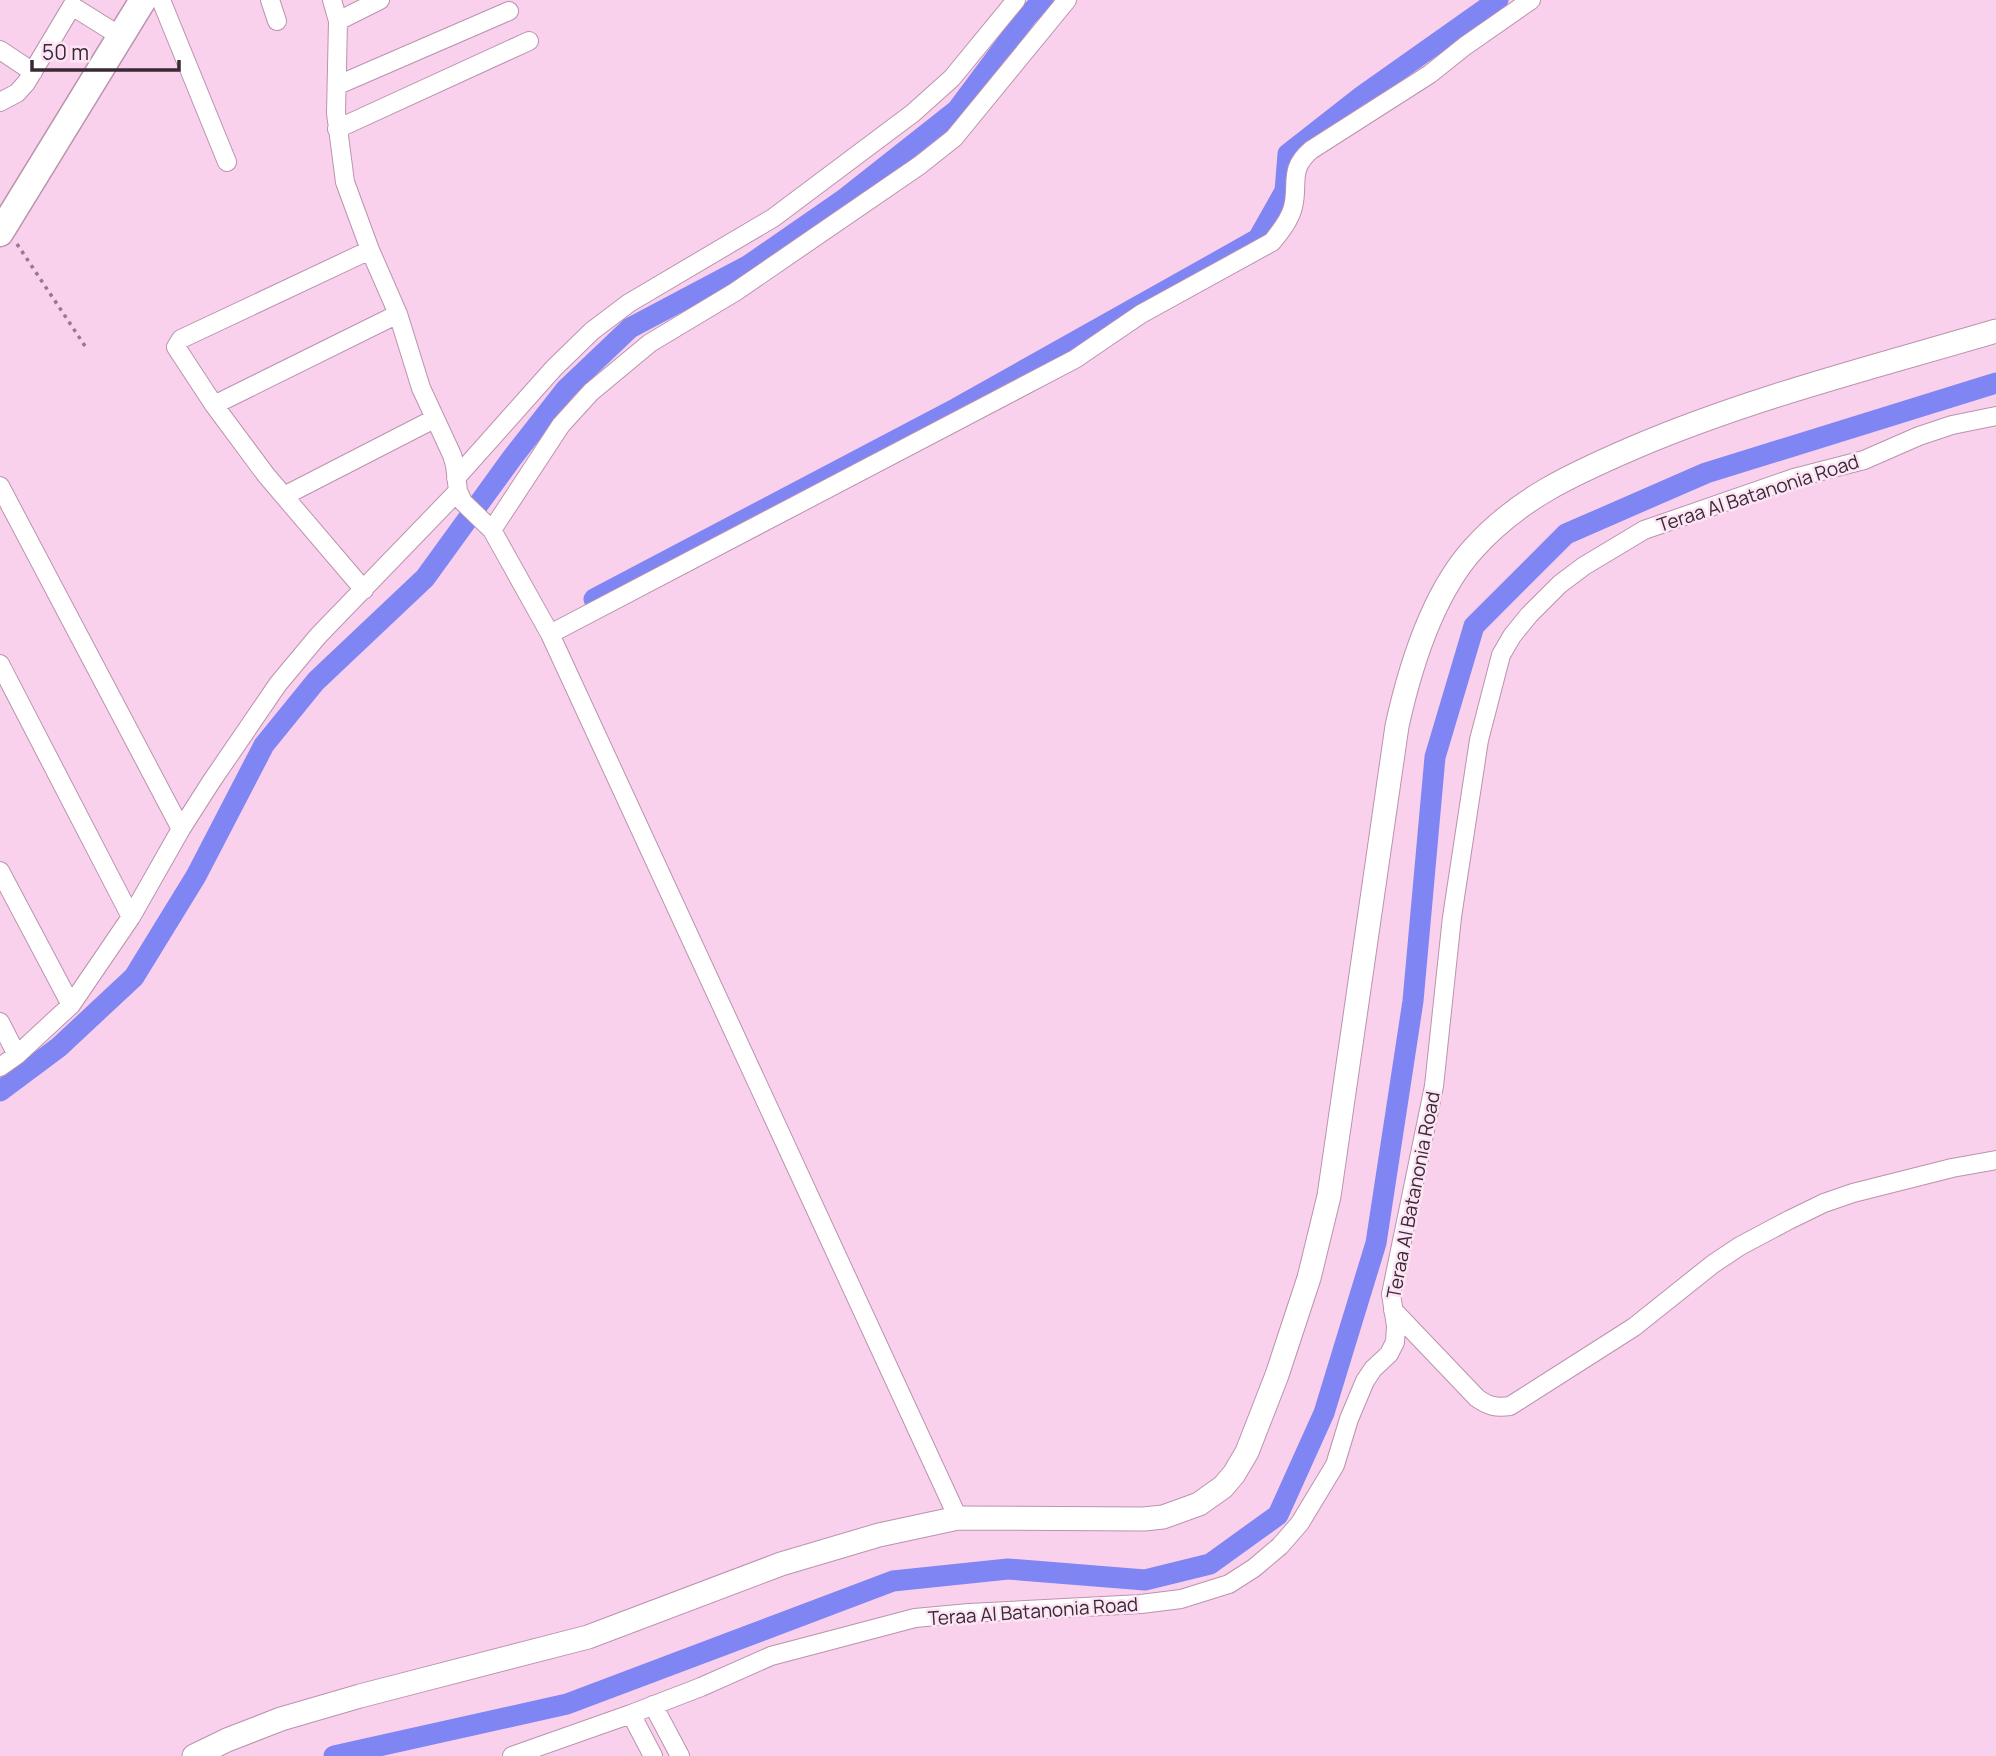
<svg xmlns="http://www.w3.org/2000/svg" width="1996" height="1756" viewBox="0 0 1996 1756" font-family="Manrope,sans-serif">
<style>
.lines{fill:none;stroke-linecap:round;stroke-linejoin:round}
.canal{stroke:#7f85f3;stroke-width:21}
.minor-casing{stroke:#ba93ad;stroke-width:20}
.tertiary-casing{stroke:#ba93ad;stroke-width:25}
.secondary-casing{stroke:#ba93ad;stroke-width:29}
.path{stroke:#95798c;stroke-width:3.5;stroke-dasharray:3.5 5;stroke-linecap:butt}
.minor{stroke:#fff;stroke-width:18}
.tertiary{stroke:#fff;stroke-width:23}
.secondary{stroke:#fff;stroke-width:26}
.labels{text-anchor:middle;stroke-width:5;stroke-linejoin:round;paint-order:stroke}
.street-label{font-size:19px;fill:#392934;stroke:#fde4f5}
</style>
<rect width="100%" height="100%" fill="#fad1ed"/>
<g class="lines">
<!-- canal -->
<path class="canal" d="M 594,599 L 957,408 L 1258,239 L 1285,191 L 1288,154 L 1362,96 L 1498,0
M 0,1091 L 59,1047 L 134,977 L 196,876 L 264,745 L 316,681 L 425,578 L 512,458 L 566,389 L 630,328 L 749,265 L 843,200 L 957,110 L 1027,16 L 1043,0
M 334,1756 L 567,1704 L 893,1581 L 1008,1569 L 1145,1580 L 1210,1564 L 1278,1515 L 1324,1413 L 1376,1243 L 1413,1001 L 1435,757 L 1474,626 L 1566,534 L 1706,473 L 1996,383"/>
<defs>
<path id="minor" d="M 161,0 L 227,162
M 270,0 L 277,21
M 332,0 L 338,21 L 336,113 L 345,182 L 370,250 L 398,314 L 421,388 L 452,455 L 455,465 L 458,491 L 463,502 L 492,530 L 550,634 L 958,1518
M 338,21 L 380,0
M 0,50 L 33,72
M 338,85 L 509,11
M 0,102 L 17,93 L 26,83 L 72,6 L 120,36
M 337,129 L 529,41
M 214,405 L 398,314
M 456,478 L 554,368 L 592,331 L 629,303 L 773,218 L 913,113 L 952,78 L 1016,0
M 0,486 L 181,829
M 284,496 L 434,419
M 492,530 L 561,425 L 591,392 L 650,343 L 735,292 L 920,165 L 954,138 L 1067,0
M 364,590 L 266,475 L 214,405 L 176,347 L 181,339 L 370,250
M 550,634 L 1075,359 L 1141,314 L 1272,242 C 1280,232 1290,220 1293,207 C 1299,183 1288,170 1311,150 L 1430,74 L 1465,46 L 1531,0
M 0,664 L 131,917
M 0,871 L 71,1005
M 0,1022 L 17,1055
M 0,1067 L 17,1055 L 71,1005 L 131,917 L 181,829 L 211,782 L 278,684 L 318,636 L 458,491
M 1393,1310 L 1477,1398 C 1488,1406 1496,1408 1510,1406 L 1634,1327 L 1713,1264 L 1740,1246 L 1789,1220 L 1824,1203 L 1853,1193 L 1952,1168 L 1996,1160
M 653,1705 L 680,1756
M 631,1714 L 653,1756
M 512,1756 L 631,1714 L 701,1687 L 771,1656 L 915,1618 L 969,1613 L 1141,1604 L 1181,1599 L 1229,1584 L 1254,1568 L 1280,1546 L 1300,1523 L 1335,1465 L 1349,1419 L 1365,1381 L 1373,1369 L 1389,1354 L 1395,1342 L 1396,1326 L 1391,1294 L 1434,1086 L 1452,917 L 1479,740 L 1501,655 L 1512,636 L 1529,615 L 1560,584 L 1584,566 L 1644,530 L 1794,478 L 1864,460 L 1919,436 L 1952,425 L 1996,416"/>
<path id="tertiary" d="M 194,1756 L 227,1740 L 281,1719 L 360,1696 L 588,1637 L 781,1564 L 879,1535 L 958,1518 L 1144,1519 L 1163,1517 L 1199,1504 L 1223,1487 L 1234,1474 L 1247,1452 L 1277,1375 L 1309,1278 L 1329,1196 L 1397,726 C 1410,667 1432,594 1474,548 C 1519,498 1573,474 1633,448 C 1750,398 1874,367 1996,331"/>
<path id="secondary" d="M 0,233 L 143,0"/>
</defs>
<!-- minor casing -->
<use href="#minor" class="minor-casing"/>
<!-- tertiary casing -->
<use href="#tertiary" class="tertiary-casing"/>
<!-- secondary casing -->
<use href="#secondary" class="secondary-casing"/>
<!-- path -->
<path class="path" d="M 17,244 L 85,346"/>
<!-- minor -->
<use href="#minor" class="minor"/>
<!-- tertiary -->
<use href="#tertiary" class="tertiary"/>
<!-- secondary -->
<use href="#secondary" class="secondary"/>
</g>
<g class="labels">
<!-- street labels -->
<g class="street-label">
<text transform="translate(1758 493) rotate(-18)" y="7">Teraa Al Batanonia Road</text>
<text transform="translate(1413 1195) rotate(-79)" y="7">Teraa Al Batanonia Road</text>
<text transform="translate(1033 1611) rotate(-4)" y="7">Teraa Al Batanonia Road</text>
</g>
</g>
<!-- scale -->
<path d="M32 60v10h147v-10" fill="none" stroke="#392934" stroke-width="3.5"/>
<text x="42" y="60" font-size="21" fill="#392934" stroke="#fde4f5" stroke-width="5" paint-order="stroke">50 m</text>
</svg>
